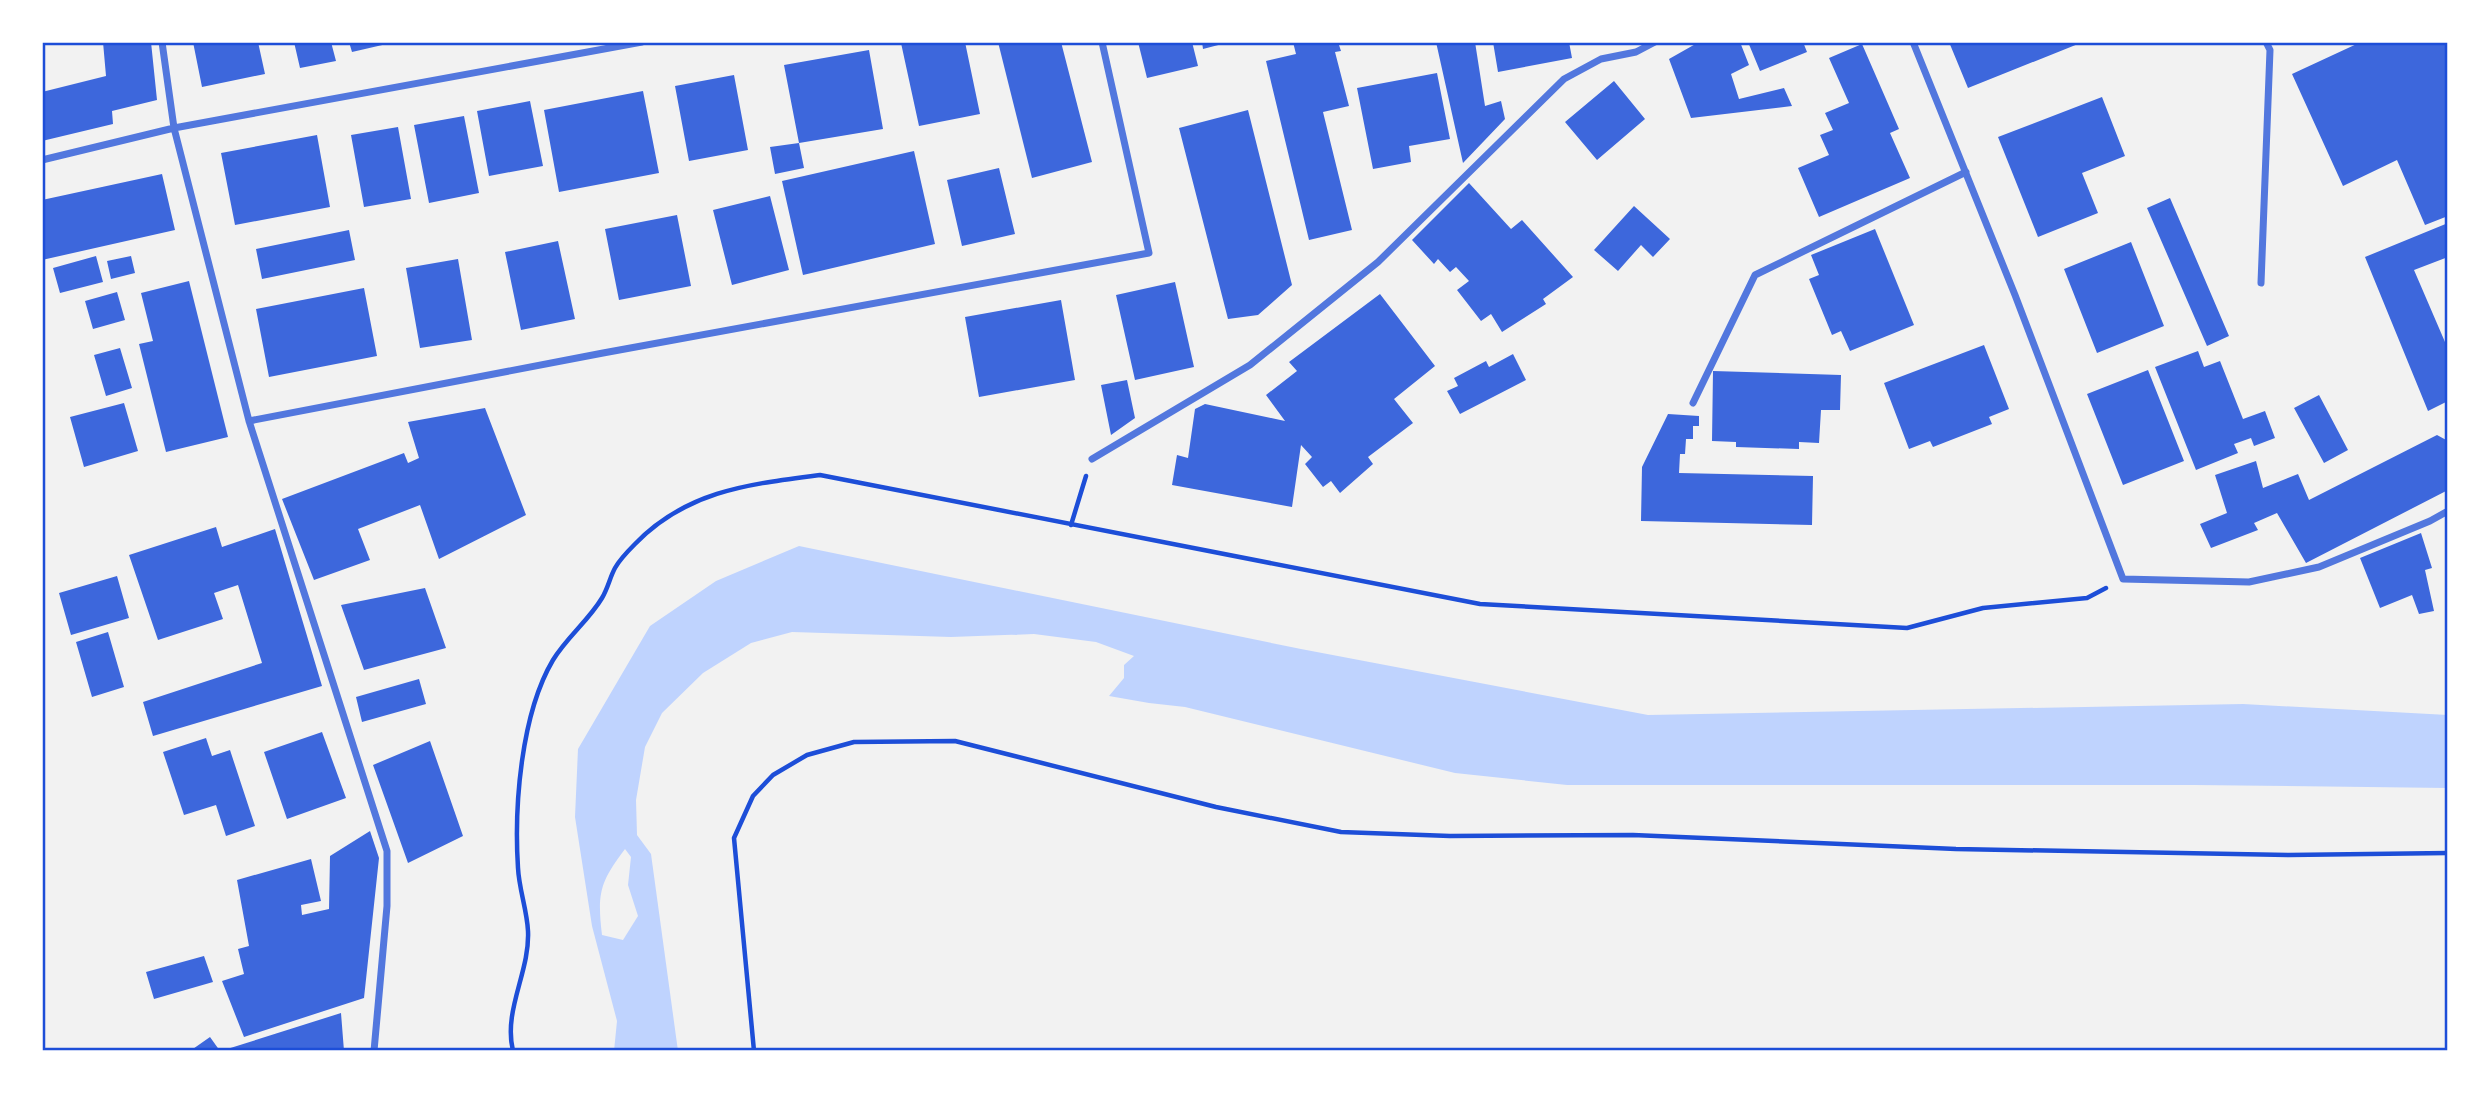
<svg xmlns="http://www.w3.org/2000/svg" width="2490" height="1093" viewBox="0 0 2490 1093" font-family="Helvetica,sans-serif">
<style>
.water{fill:#bfd3fe;fill-rule:evenodd}
.building{fill:#3d67dc}
.lines{fill:none;stroke-linecap:round;stroke-linejoin:round}
.path{stroke:#1d4ed8;stroke-width:4.5}
.minor{stroke:#5277de;stroke-width:7}
.neatline{fill:none;stroke:#1d4ed8;stroke-width:2.5}
</style>
<rect width="100%" height="100%" fill="#f2f2f2"/>
<!-- water -->
<path class="water" d="M 799,546 L 1301,649 L 1648,715 L 2243,704 L 2448,715 L 2448,788 L 2194,785 L 1567,785 L 1455,773 L 1185,707 L 1149,703 L 1109,696 L 1124,678 L 1124,665 L 1134,656 L 1096,642 L 1034,634 L 951,637 L 792,632 L 751,643 L 703,673 L 662,713 L 645,747 L 636,800 L 637,835 L 651,854 L 678,1051 L 614,1051 L 617,1021 L 592,926 L 575,817 L 578,749 L 650,626 L 716,581 ZM 625,849 L 631,857 L 628,885 L 638,916 L 623,940 L 602,935 C 597,893 600,882 625,849 Z"/>
<!-- building -->
<path class="building" d="M 103,42 L 151,42 L 157,100 L 112,111 L 113,124 L 42,141 L 42,92 L 106,76 Z
M 193,42 L 258,42 L 265,74 L 202,87 Z
M 294,42 L 331,42 L 336,61 L 300,68 Z
M 349,42 L 391,42 L 391,43 L 352,52 Z
M 908,42 L 965,42 L 980,114 L 919,126 L 901,43 Z
M 998,42 L 1061,42 L 1092,162 L 1032,178 Z
M 1138,42 L 1192,42 L 1198,66 L 1147,78 Z
M 1202,42 L 1226,42 L 1226,43 L 1203,49 Z
M 1293,42 L 1338,42 L 1341,51 L 1335,52 L 1349,106 L 1323,112 L 1352,230 L 1309,240 L 1266,61 L 1296,54 Z
M 1436,42 L 1475,42 L 1485,106 L 1501,101 L 1505,119 L 1463,163 Z
M 1493,42 L 1569,42 L 1572,58 L 1498,72 Z
M 1699,42 L 1740,42 L 1749,65 L 1731,74 L 1739,99 L 1784,88 L 1792,106 L 1691,118 L 1669,59 Z
M 1748,42 L 1803,42 L 1807,52 L 1760,71 Z
M 1949,42 L 2083,42 L 1968,88 Z
M 2361,42 L 2448,42 L 2448,216 L 2425,225 L 2397,160 L 2343,186 L 2292,74 Z
M 1862,44 L 1899,129 L 1890,133 L 1910,178 L 1819,217 L 1798,168 L 1829,155 L 1820,135 L 1833,130 L 1825,113 L 1849,103 L 1829,58 Z
M 869,50 L 883,129 L 799,143 L 804,168 L 775,174 L 770,147 L 799,143 L 784,65 Z
M 1437,73 L 1450,139 L 1409,146 L 1411,162 L 1373,169 L 1357,88 Z
M 734,75 L 748,150 L 689,161 L 675,86 Z
M 1614,81 L 1645,119 L 1597,160 L 1565,122 Z
M 643,91 L 659,173 L 559,192 L 544,110 Z
M 2102,97 L 2125,156 L 2082,173 L 2098,213 L 2038,237 L 1998,137 Z
M 530,101 L 543,166 L 489,176 L 477,111 Z
M 1248,110 L 1292,285 L 1258,315 L 1228,319 L 1179,128 Z
M 464,116 L 479,193 L 429,203 L 414,125 Z
M 398,127 L 411,199 L 364,207 L 351,135 Z
M 317,135 L 330,207 L 235,225 L 221,153 Z
M 914,151 L 935,244 L 803,275 L 782,181 Z
M 999,168 L 1015,234 L 962,246 L 947,180 Z
M 162,174 L 175,230 L 42,260 L 42,200 Z
M 1469,183 L 1511,229 L 1522,220 L 1573,277 L 1543,299 L 1546,304 L 1502,332 L 1491,314 L 1481,321 L 1457,290 L 1469,281 L 1456,267 L 1450,272 L 1438,259 L 1434,264 L 1412,240 Z
M 770,196 L 789,270 L 732,285 L 713,210 Z
M 2170,198 L 2229,336 L 2207,346 L 2147,208 Z
M 1634,206 L 1670,239 L 1653,257 L 1641,245 L 1618,271 L 1594,250 Z
M 677,215 L 691,286 L 619,300 L 605,229 Z
M 2448,223 L 2448,257 L 2414,270 L 2448,349 L 2448,401 L 2428,411 L 2365,257 Z
M 1875,229 L 1914,325 L 1850,351 L 1841,331 L 1832,335 L 1809,279 L 1819,275 L 1811,255 Z
M 349,230 L 355,260 L 262,279 L 256,249 Z
M 558,241 L 575,319 L 521,330 L 505,252 Z
M 2131,242 L 2164,326 L 2097,353 L 2064,269 Z
M 96,256 L 103,282 L 60,293 L 53,268 Z
M 131,256 L 135,273 L 111,279 L 107,261 Z
M 458,259 L 472,340 L 420,348 L 406,268 Z
M 189,281 L 228,437 L 166,452 L 139,344 L 153,341 L 141,293 Z
M 1175,282 L 1194,367 L 1135,380 L 1116,295 Z
M 364,288 L 377,356 L 269,377 L 256,309 Z
M 117,292 L 125,320 L 93,329 L 85,301 Z
M 1380,294 L 1435,366 L 1394,399 L 1413,423 L 1368,457 L 1373,464 L 1340,493 L 1331,481 L 1323,487 L 1305,464 L 1312,457 L 1301,445 L 1292,507 L 1172,485 L 1177,455 L 1188,458 L 1195,409 L 1205,404 L 1285,421 L 1266,395 L 1297,371 L 1289,362 Z
M 1061,300 L 1075,380 L 979,397 L 965,317 Z
M 1984,345 L 2009,409 L 1989,417 L 1992,424 L 1933,447 L 1930,441 L 1909,449 L 1884,383 Z
M 120,348 L 132,388 L 106,396 L 94,355 Z
M 2198,351 L 2204,367 L 2220,361 L 2243,419 L 2265,411 L 2275,438 L 2254,446 L 2251,438 L 2234,444 L 2238,453 L 2196,470 L 2155,367 Z
M 1513,354 L 1526,380 L 1460,414 L 1447,391 L 1458,386 L 1454,378 L 1486,361 L 1489,367 Z
M 2148,370 L 2184,461 L 2123,485 L 2087,394 Z
M 1713,371 L 1841,375 L 1840,410 L 1821,410 L 1819,443 L 1799,442 L 1799,449 L 1736,447 L 1736,442 L 1712,441 Z
M 1127,380 L 1135,418 L 1111,435 L 1101,385 Z
M 2319,395 L 2348,450 L 2324,463 L 2294,408 Z
M 124,403 L 138,451 L 84,467 L 70,417 Z
M 485,408 L 526,515 L 439,559 L 420,505 L 358,529 L 370,560 L 314,580 L 282,499 L 404,453 L 408,463 L 419,458 L 408,422 Z
M 1668,414 L 1699,416 L 1699,426 L 1693,426 L 1693,439 L 1686,439 L 1685,454 L 1680,454 L 1679,473 L 1813,476 L 1812,525 L 1641,521 L 1642,467 Z
M 2437,435 L 2448,441 L 2448,490 L 2306,563 L 2277,513 L 2254,523 L 2258,530 L 2211,548 L 2200,524 L 2227,513 L 2215,475 L 2256,461 L 2263,488 L 2298,474 L 2309,500 Z
M 216,527 L 222,547 L 275,529 L 322,686 L 153,736 L 143,702 L 262,663 L 238,585 L 214,593 L 223,619 L 158,640 L 129,555 Z
M 2421,533 L 2432,568 L 2425,570 L 2434,611 L 2419,614 L 2412,595 L 2380,608 L 2360,558 Z
M 117,576 L 129,618 L 71,635 L 59,593 Z
M 425,588 L 446,648 L 364,670 L 341,605 Z
M 108,632 L 124,687 L 92,697 L 76,642 Z
M 419,679 L 426,704 L 362,722 L 356,697 Z
M 322,732 L 346,798 L 287,819 L 264,752 Z
M 206,738 L 212,756 L 230,750 L 255,826 L 226,836 L 216,805 L 184,815 L 163,752 Z
M 430,741 L 463,836 L 408,863 L 373,765 Z
M 370,831 L 379,858 L 364,998 L 244,1037 L 222,981 L 244,974 L 238,949 L 249,946 L 237,880 L 311,859 L 321,901 L 301,905 L 302,915 L 329,909 L 330,856 Z
M 204,956 L 213,982 L 154,999 L 146,972 Z
M 341,1013 L 344,1051 L 224,1051 L 224,1050 Z
M 210,1037 L 220,1051 L 190,1051 Z"/>
<g class="lines">
<!-- path -->
<path class="path" d="M 1071,525 L 1086,476
M 513,1051 C 503,1010 530,972 528,931 C 527,910 519,889 518,868 C 514,806 521,714 553,660 C 567,637 589,620 602,598 C 608,588 610,577 615,568 C 620,559 628,551 635,544 C 687,490 751,484 820,475 L 1480,604 L 1907,628 L 1983,608 L 2087,598 L 2106,588
M 754,1051 L 734,838 L 753,796 L 773,775 L 807,755 L 854,742 L 955,741 L 1216,807 L 1341,832 L 1450,836 L 1633,835 L 1956,849 L 2289,855 L 2448,853"/>
<!-- minor -->
<path class="minor" d="M 162,42 L 174,128 L 249,421 L 387,851 L 387,906 L 374,1051
M 1913,42 L 2015,295 L 2123,579 L 2249,582 L 2319,567 L 2430,521 L 2448,511
M 42,160 L 174,128 L 642,42
M 2261,283 L 2270,50 L 2266,42
M 1693,403 L 1755,275 L 1966,172
M 249,421 L 603,353 L 1149,253 L 1102,42
M 1092,459 L 1250,365 L 1378,262 L 1564,79 L 1601,59 L 1636,52 L 1655,42"/>
</g>
<!-- border -->
<rect width="2490" height="1093" fill="none" stroke="#ffffff" stroke-width="88"/>
<rect x="44" y="44" width="2402" height="1005" class="neatline"/>
</svg>
